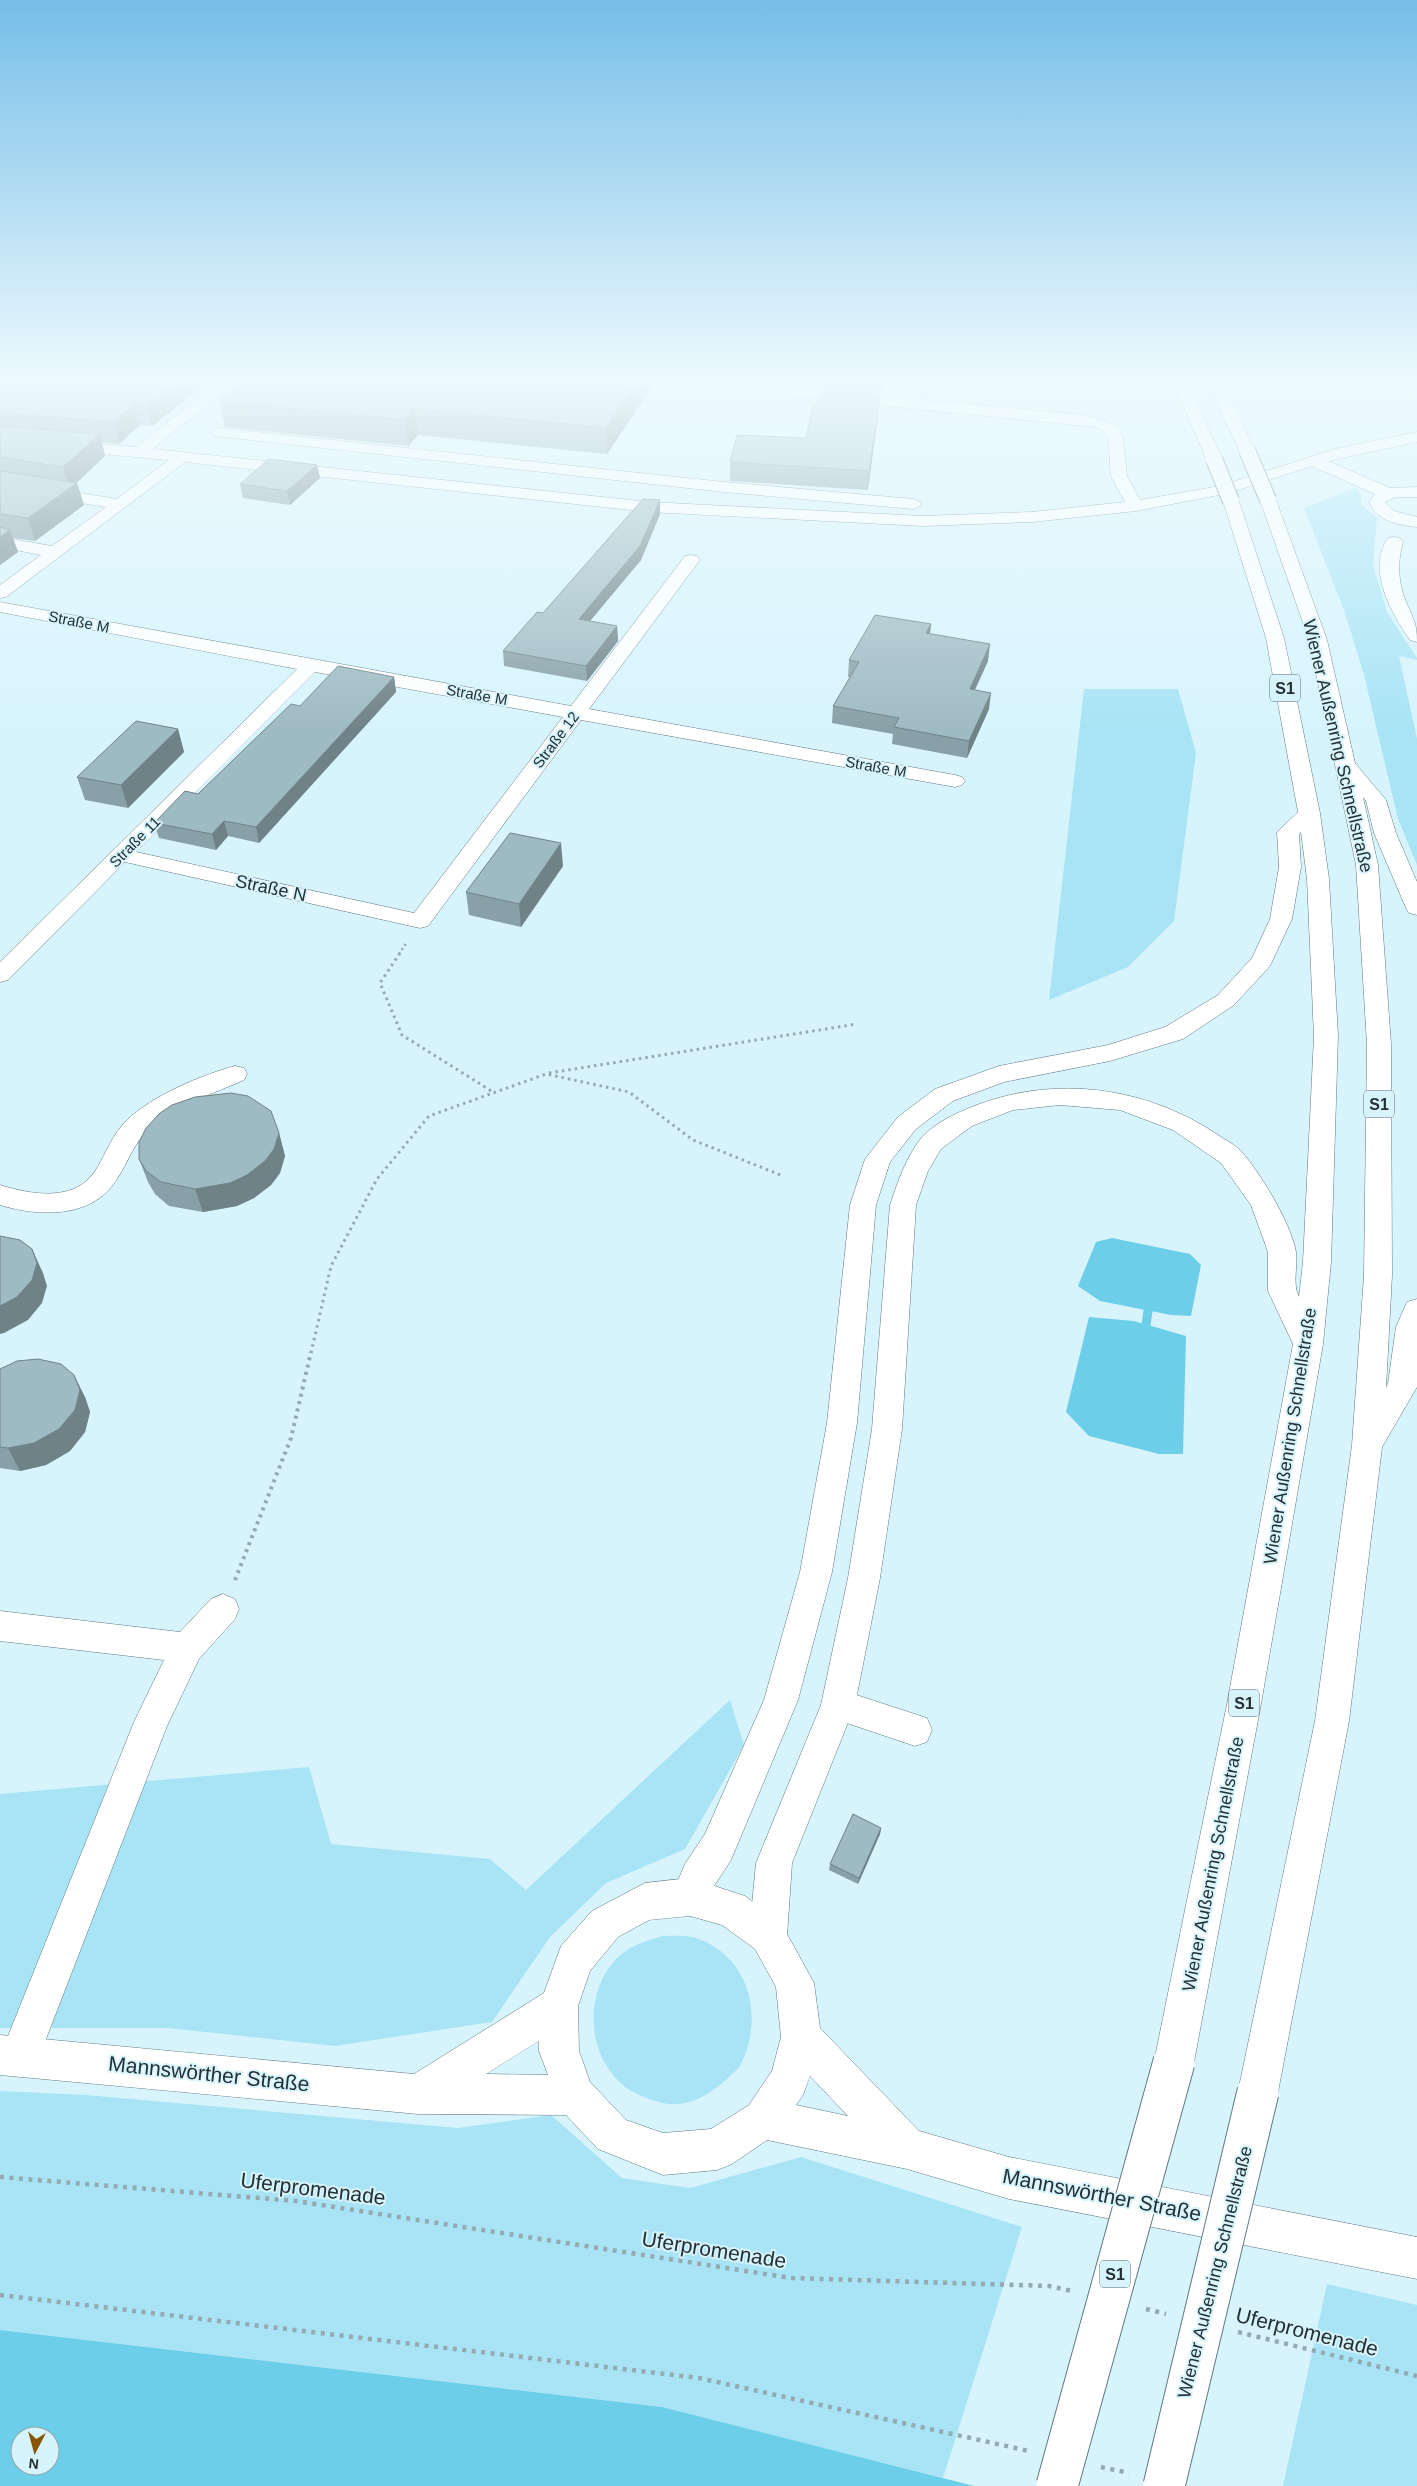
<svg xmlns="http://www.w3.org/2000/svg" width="1417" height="2486" viewBox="0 0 1417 2486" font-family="Helvetica,sans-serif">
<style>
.green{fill:#a8e4f5}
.water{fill:#6ccee8;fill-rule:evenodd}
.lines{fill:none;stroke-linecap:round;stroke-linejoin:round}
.stream{stroke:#6ccee8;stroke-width:9}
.minor-casing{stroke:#5e7980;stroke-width:1}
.major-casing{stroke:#5e7980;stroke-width:1}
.highway-casing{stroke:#5e7980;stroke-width:1}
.path-far3{stroke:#94aab1;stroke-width:2.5;stroke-dasharray:2 3;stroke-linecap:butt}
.path-far2{stroke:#94aab1;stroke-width:3;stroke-dasharray:2.5 4;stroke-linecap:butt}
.path-far1{stroke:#94aab1;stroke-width:4;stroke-dasharray:3 4.5;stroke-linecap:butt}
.path{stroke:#94aab1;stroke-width:4.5;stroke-dasharray:4 5.5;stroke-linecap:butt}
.minor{fill:#fff;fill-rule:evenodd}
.major{fill:#fff;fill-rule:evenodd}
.highway{fill:#fff;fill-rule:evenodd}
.highway-bridge-far1-casing{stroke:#5e7980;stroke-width:18;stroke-linecap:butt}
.highway-bridge-casing{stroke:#5e7980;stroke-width:43;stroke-linecap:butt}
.highway-bridge-far1{stroke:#fff;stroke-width:16}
.highway-bridge{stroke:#fff;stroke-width:41}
.wall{fill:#88a0a7}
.shaded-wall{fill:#6f8288}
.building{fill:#9ebac2;stroke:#6f8288}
.labels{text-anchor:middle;stroke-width:4;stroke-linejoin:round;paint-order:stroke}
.far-street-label{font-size:15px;fill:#243033;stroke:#d7f4fd}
.shield{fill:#d7f4fd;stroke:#5a6b70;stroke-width:1}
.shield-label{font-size:16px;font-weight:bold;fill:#243033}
.street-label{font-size:18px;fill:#243033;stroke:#d7f4fd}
.near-street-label{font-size:21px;fill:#243033;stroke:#d7f4fd}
</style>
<rect width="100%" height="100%" fill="#d7f4fd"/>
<!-- green -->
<path class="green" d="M 1355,488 L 1361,494 L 1361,504 L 1377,518 L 1373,565 L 1381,591 L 1387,612 L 1417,658 L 1417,660 L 1399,656 L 1417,739 L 1417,865 L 1398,819 L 1364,675 L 1344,610 L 1304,508 Z
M 1084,689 L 1178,689 L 1196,753 L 1174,921 L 1128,967 L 1049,1000 Z
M 730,1700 L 744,1745 L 685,1849 L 606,1883 L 550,1937 L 492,2022 L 335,2046 L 168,2028 L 0,2028 L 0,1794 L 309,1767 L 331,1844 L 490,1859 L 526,1890 Z
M 662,1936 C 672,1936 686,1935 696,1938 C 750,1956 765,2018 740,2066 C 737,2070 731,2075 727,2079 C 704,2099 683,2111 652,2100 C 632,2093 620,2086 608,2068 C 584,2033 590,1975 627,1950 C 637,1943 651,1940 662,1936 Z
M 0,2091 L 86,2095 L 458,2128 L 551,2115 L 622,2178 L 690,2188 L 801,2157 L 1022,2227 L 943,2478 L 662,2407 L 0,2330 Z
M 1327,2284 L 1417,2305 L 1417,2486 L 1283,2486 Z"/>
<!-- water -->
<path class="water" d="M 1112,1238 L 1190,1254 L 1201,1265 L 1191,1316 L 1171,1315 L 1100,1301 L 1078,1286 L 1096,1242 Z
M 1089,1317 L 1134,1321 L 1186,1336 L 1183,1454 L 1159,1454 L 1089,1436 L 1066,1412 Z
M 0,2330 L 662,2407 L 974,2486 L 0,2486 ZM 20,2436 L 50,2436 L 50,2466 L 20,2466 Z"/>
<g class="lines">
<!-- stream -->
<path class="stream" d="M 1146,1325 L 1148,1311"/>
<defs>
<path id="minor" d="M 217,383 L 233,383 L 153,449 L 649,502 L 923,516 L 1032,512 L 1125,502 L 1111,476 L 1108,438 L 1102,430 L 1094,427 L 742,391 L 737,390 L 735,387 L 737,384 L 745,383 L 1083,415 L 1113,424 L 1121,432 L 1123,438 L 1127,476 L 1140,500 L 1220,486 L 1335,449 L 1417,432 L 1417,442 L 1328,461 L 1390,488 L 1417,487 L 1417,497 L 1395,497 L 1385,502 L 1394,511 L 1417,517 L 1417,527 C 1398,525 1377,521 1369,502 L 1375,494 L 1312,466 L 1229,493 L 1136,511 L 1032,522 L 923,526 L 649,512 L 185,462 L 6,597 L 0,598 L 0,585 L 41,555 L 0,547 L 0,537 L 52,546 L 106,507 L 0,490 L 0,480 L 117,499 L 169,460 L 0,445 L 0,435 L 136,447 Z
M 683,383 L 719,383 C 713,390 688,390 683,383 Z
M 1396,383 L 1417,383 L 1417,388 L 1398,386 Z
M 219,428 L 724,482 L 913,499 L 919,501 L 921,504 L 919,507 L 913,509 L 724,492 L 214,436 L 211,433 L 214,430 Z
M 1394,537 L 1400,538 L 1403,542 C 1397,563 1398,584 1407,604 C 1414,620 1417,624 1417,642 L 1410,640 C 1392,614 1366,570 1388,538 Z
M 691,555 L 697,556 L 700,560 L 589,709 L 955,775 L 962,777 L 965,781 L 962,785 L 955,787 L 581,720 L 428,926 L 420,928 L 125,862 L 8,980 L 0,982 L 0,962 L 297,669 L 0,612 L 0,602 L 571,706 L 685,556 ZM 315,672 L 563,717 L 414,913 L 136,852 Z
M 235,1066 L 244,1068 L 247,1074 L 244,1080 C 213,1094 178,1104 152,1126 C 133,1143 130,1159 117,1179 C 93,1219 39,1217 0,1205 L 0,1185 C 32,1195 77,1203 97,1168 C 107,1151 112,1135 127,1120 C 152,1096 201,1075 235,1066 Z
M 223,1594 L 235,1599 L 239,1609 L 235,1619 L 199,1659 L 167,1726 L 34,2070 L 20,2076 L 6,2070 L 0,2056 L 134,1722 L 164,1660 L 0,1641 L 0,1611 L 180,1632 L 211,1599 Z
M 838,1689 L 927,1718 L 932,1730 L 927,1742 L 915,1746 L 826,1716 L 821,1705 L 826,1694 Z"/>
<path id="major" d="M 690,1878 L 745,1896 L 781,1923 L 814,1983 L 820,2028 L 919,2131 L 1009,2157 L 1417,2237 L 1417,2279 L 1009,2199 L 907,2169 L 767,2140 L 732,2164 L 717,2170 L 663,2175 L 598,2149 L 566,2115 L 418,2114 L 0,2075 L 0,2035 L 414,2074 L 544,1993 L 561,1946 L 592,1911 L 645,1883 ZM 690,1916 L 722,1925 L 755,1949 L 776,1987 L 781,2037 L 772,2071 L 749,2105 L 711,2129 L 663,2133 L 626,2120 L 590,2082 L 579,2051 L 578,2006 L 590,1971 L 618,1937 L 649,1920 ZM 539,2041 L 539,2051 L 548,2075 L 486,2074 ZM 810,2076 L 848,2116 L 796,2105 L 803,2095 Z"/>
<path id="highway" d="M 1174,383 L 1188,383 L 1222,459 L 1220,462 L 1208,462 L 1206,459 Z
M 1208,383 L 1222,383 L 1255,450 L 1253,453 L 1241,453 L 1239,450 Z
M 1268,495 L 1274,497 L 1276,500 L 1327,640 L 1355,763 L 1386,800 L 1396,833 L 1417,882 L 1417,915 L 1409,913 L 1406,908 L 1374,833 L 1366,801 L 1363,797 L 1378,865 L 1391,1044 L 1392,1275 L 1386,1388 L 1388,1383 L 1396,1327 L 1407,1302 L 1417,1299 L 1417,1387 L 1382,1447 L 1349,1721 L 1278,2092 L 1272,2106 L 1258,2112 L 1244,2106 L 1238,2092 L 1315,1721 L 1352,1445 L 1364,1275 L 1367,1044 L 1356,865 L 1309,640 L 1260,500 L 1262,497 Z
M 1231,496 L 1237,498 L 1239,501 L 1284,638 L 1320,813 L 1329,879 L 1338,1036 L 1331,1262 L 1323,1344 L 1261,1704 L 1194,2062 L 1188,2076 L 1174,2082 L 1160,2076 L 1154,2062 L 1227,1704 L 1293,1344 L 1268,1291 L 1268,1252 L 1251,1205 L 1221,1163 L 1173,1130 L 1120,1110 L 1060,1105 L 1013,1110 L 972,1126 L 941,1149 L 928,1171 L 916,1205 L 902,1429 L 880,1578 L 855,1705 L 792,1863 L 787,1936 L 781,1949 L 768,1955 L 755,1949 L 749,1936 L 756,1863 L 821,1705 L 848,1578 L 872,1429 L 890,1205 C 898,1181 906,1157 922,1137 C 936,1122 958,1112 977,1105 C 1056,1075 1145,1087 1215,1133 C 1223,1139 1233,1143 1240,1150 C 1260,1172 1291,1223 1296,1252 C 1298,1267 1292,1283 1299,1297 L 1303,1262 L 1314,1036 L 1307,879 L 1301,832 L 1299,834 L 1301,867 L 1292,919 L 1270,966 L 1234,1005 L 1183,1039 L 1110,1061 L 1004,1082 L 953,1101 L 916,1129 L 890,1162 L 876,1205 L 857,1423 L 832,1572 L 798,1700 L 731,1860 L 712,1889 L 703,1910 L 690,1916 L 677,1910 L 671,1897 L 685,1864 L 705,1834 L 764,1700 L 800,1572 L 827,1423 L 850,1205 L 865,1159 L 898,1117 L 935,1089 L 999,1066 L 1108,1045 L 1165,1027 L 1218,995 L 1252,958 L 1270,919 L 1279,867 L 1277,832 L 1298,812 L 1266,638 L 1223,501 L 1225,498 Z"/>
</defs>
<!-- minor casing -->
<use href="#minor" class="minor-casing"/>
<!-- major casing -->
<use href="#major" class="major-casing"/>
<!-- highway casing -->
<use href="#highway" class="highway-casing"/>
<!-- path-far3 -->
<path class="path-far3" d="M 399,954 L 407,942"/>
<!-- path-far2 -->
<path class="path-far2" d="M 400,953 L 380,983 L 402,1035 L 493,1092
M 549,1073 L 857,1024
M 311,1353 L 331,1266 L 377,1179 L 429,1116 L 546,1074 L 629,1092 L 693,1140 L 783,1176"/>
<!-- path-far1 -->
<path class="path-far1" d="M 235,1580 L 291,1438 L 311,1352"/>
<!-- path -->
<path class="path" d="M 0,2177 L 296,2201 L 791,2278 L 1049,2286 L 1072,2291
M 0,2295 L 699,2378 L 1029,2451
M 1146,2309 L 1166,2314
M 1238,2332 L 1417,2376
M 1101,2467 L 1129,2473"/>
<!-- minor -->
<use href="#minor" class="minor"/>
<!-- major -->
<use href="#major" class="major"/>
<!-- highway -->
<use href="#highway" class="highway"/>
<defs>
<path id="highway-bridge-far1" d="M 1247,450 L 1268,500
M 1214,459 L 1231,501"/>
<path id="highway-bridge" d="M 1057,2486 L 1174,2062
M 1164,2486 L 1258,2092"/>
</defs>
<!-- highway-bridge-far1 casing -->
<use href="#highway-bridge-far1" class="highway-bridge-far1-casing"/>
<!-- highway-bridge casing -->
<use href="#highway-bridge" class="highway-bridge-casing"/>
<!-- highway-bridge-far1 -->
<use href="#highway-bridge-far1" class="highway-bridge-far1"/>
<!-- highway-bridge -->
<use href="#highway-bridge" class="highway-bridge"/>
</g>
<!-- wall -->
<path class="wall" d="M 0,383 L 207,383 L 152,426 L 140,425 L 119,444 L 102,442 L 105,456 L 76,483 L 77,483 L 84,505 L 35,541 L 13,538 L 18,552 L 0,565 Z
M 832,383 L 883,383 L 881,394 L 880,394 L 879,407 L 868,490 L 730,481 L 730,462 L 806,438 L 817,404 Z
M 651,388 L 607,454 L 418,435 L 408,446 L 225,427 L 219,401 Z
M 317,465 L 320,478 L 290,505 L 243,498 L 240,484 Z
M 660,500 L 660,514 L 641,560 L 590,621 L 617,626 L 618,641 L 587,681 L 504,666 L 503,651 Z
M 931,624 L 930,634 L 988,661 L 975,690 L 989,709 L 967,758 L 892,744 L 893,734 L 832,723 L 833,706 L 850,677 L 848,677 L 849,660 Z
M 394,677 L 396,692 L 259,843 L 228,836 L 216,850 L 159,838 L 154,823 L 198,794 L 300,706 Z
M 178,729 L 184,752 L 128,808 L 85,800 L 77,777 Z
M 563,866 L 521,927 L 469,915 L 466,892 Z
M 279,1133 L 285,1156 L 280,1173 L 271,1185 L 254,1198 L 237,1206 L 203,1212 L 169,1206 L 155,1194 L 148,1182 L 139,1159 Z
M 0,1369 L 85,1397 L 90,1412 L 85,1432 L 70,1451 L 46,1465 L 20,1471 L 0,1468 Z
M 881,1828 L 880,1834 L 858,1884 L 829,1870 L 830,1864 Z"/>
<!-- shaded-wall -->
<path class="shaded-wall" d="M 175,383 L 207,383 L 152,426 L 147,405 Z
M 636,383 L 651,383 L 651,388 L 607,454 L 606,428 Z
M 881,389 L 879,407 L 868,490 L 869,471 Z
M 135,403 L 140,425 L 119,444 L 114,422 Z
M 414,409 L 418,435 L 408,446 L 405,420 Z
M 100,434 L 105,456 L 71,488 L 77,483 L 84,505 L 35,541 L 28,518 L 69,489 L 63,467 Z
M 317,465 L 320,478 L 290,505 L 287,491 Z
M 660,500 L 660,514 L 641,560 L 579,634 L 579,619 Z
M 10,530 L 18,552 L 0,565 L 0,537 Z
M 931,624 L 929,641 L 926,633 Z
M 617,626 L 618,641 L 587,681 L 586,666 Z
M 990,644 L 988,661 L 967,706 L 970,689 Z
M 394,677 L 396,692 L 259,843 L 256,827 Z
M 991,693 L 989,709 L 967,758 L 969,741 Z
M 178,729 L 184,752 L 128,808 L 121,785 Z
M 224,821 L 228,836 L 216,850 L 212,834 Z
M 561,843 L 563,866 L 521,927 L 519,904 Z
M 279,1133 L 285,1156 L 280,1173 L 271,1185 L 254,1198 L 237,1206 L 203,1212 L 195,1189 Z
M 32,1249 L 43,1273 L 47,1286 L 42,1303 L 28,1320 L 4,1333 L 0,1334 L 0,1306 Z
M 74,1375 L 85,1397 L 90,1412 L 85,1432 L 70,1451 L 46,1465 L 20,1471 L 8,1448 Z
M 881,1828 L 880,1834 L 858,1884 L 859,1878 Z"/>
<!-- building -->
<path class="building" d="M 0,383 L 175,383 L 147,405 L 135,403 L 114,422 L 0,413 Z
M 238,383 L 636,383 L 606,428 L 414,409 L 405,420 L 219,401 Z
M 827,383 L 881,389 L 869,471 L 730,462 L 737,435 L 806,438 L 813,404 L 817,404 Z
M 0,426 L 100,434 L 63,467 L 0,457 Z
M 269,459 L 317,465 L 287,491 L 240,484 Z
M 0,471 L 77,483 L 28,518 L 0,514 Z
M 643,499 L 660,500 L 640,546 L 579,619 L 617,626 L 586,666 L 503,651 L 537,612 L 543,613 Z
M 0,527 L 10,530 L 0,537 Z
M 875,615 L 931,624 L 926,633 L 990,644 L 970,689 L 991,693 L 969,741 L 894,727 L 899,718 L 833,706 L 859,662 L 849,660 Z
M 338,666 L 394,677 L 256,827 L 224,821 L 212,834 L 154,823 L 185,791 L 198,794 L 291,704 L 300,706 Z
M 136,721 L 178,729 L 121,785 L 77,777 Z
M 510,833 L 561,843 L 519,904 L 466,892 Z
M 231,1093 L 248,1096 L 271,1111 L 279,1133 L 274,1149 L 265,1161 L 247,1175 L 230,1183 L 195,1189 L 161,1182 L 146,1171 L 139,1159 L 139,1142 L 146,1128 L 160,1113 L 172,1105 L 195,1097 Z
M 0,1236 L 20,1240 L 32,1249 L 37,1263 L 32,1280 L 17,1297 L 0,1306 Z
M 38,1359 L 61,1364 L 74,1375 L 80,1390 L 75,1410 L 59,1429 L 34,1443 L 8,1448 L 0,1447 L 0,1369 L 17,1361 Z
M 853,1814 L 881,1828 L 859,1878 L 830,1864 Z"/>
<!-- sky -->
<linearGradient id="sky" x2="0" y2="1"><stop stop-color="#76bee8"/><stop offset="0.52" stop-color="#edfafe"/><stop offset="1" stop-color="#edfafe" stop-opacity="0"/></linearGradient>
<rect width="1417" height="731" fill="url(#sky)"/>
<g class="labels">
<!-- far-street labels -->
<g class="far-street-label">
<text transform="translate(79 622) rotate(11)" y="5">Straße M</text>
<text transform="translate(477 695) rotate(10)" y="5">Straße M</text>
<text transform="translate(556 740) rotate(-53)" y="5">Straße 12</text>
<text transform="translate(876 767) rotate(10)" y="5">Straße M</text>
<text transform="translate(135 842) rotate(-45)" y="5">Straße 11</text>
</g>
<!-- shield labels -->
<g class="shield">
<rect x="1270" y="674.5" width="30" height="27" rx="4"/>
<rect x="1364" y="1090.5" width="30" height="27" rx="4"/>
<rect x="1229" y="1689.5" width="30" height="27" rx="4"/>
<rect x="1100" y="2260.5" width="30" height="27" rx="4"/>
</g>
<g class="shield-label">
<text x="1285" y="694">S1</text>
<text x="1379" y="1110">S1</text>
<text x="1244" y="1709">S1</text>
<text x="1115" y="2280">S1</text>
</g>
<!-- street labels -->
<g class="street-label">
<text transform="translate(1338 746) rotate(77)" y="6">Wiener Außenring Schnellstraße</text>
<text transform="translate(271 888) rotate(12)" y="6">Straße N</text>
<text transform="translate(1290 1436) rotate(-81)" y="6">Wiener Außenring Schnellstraße</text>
<text transform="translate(1213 1864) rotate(-79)" y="6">Wiener Außenring Schnellstraße</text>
<text transform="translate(1215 2272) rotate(-76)" y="6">Wiener Außenring Schnellstraße</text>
</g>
<!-- near-street labels -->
<g class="near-street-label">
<text transform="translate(209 2074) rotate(6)" y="7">Mannswörther Straße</text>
<text transform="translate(313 2189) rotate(7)" y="7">Uferpromenade</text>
<text transform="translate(1102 2195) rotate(11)" y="7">Mannswörther Straße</text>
<text transform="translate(714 2250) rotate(9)" y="7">Uferpromenade</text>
<text transform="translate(1307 2332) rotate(14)" y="7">Uferpromenade</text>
</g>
</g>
<!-- north arrow -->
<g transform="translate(35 2451) rotate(186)"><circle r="24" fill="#d7f4fd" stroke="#8fa6ac"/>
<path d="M0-4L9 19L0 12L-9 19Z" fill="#8a5504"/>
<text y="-8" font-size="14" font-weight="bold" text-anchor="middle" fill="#243033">N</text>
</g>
</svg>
